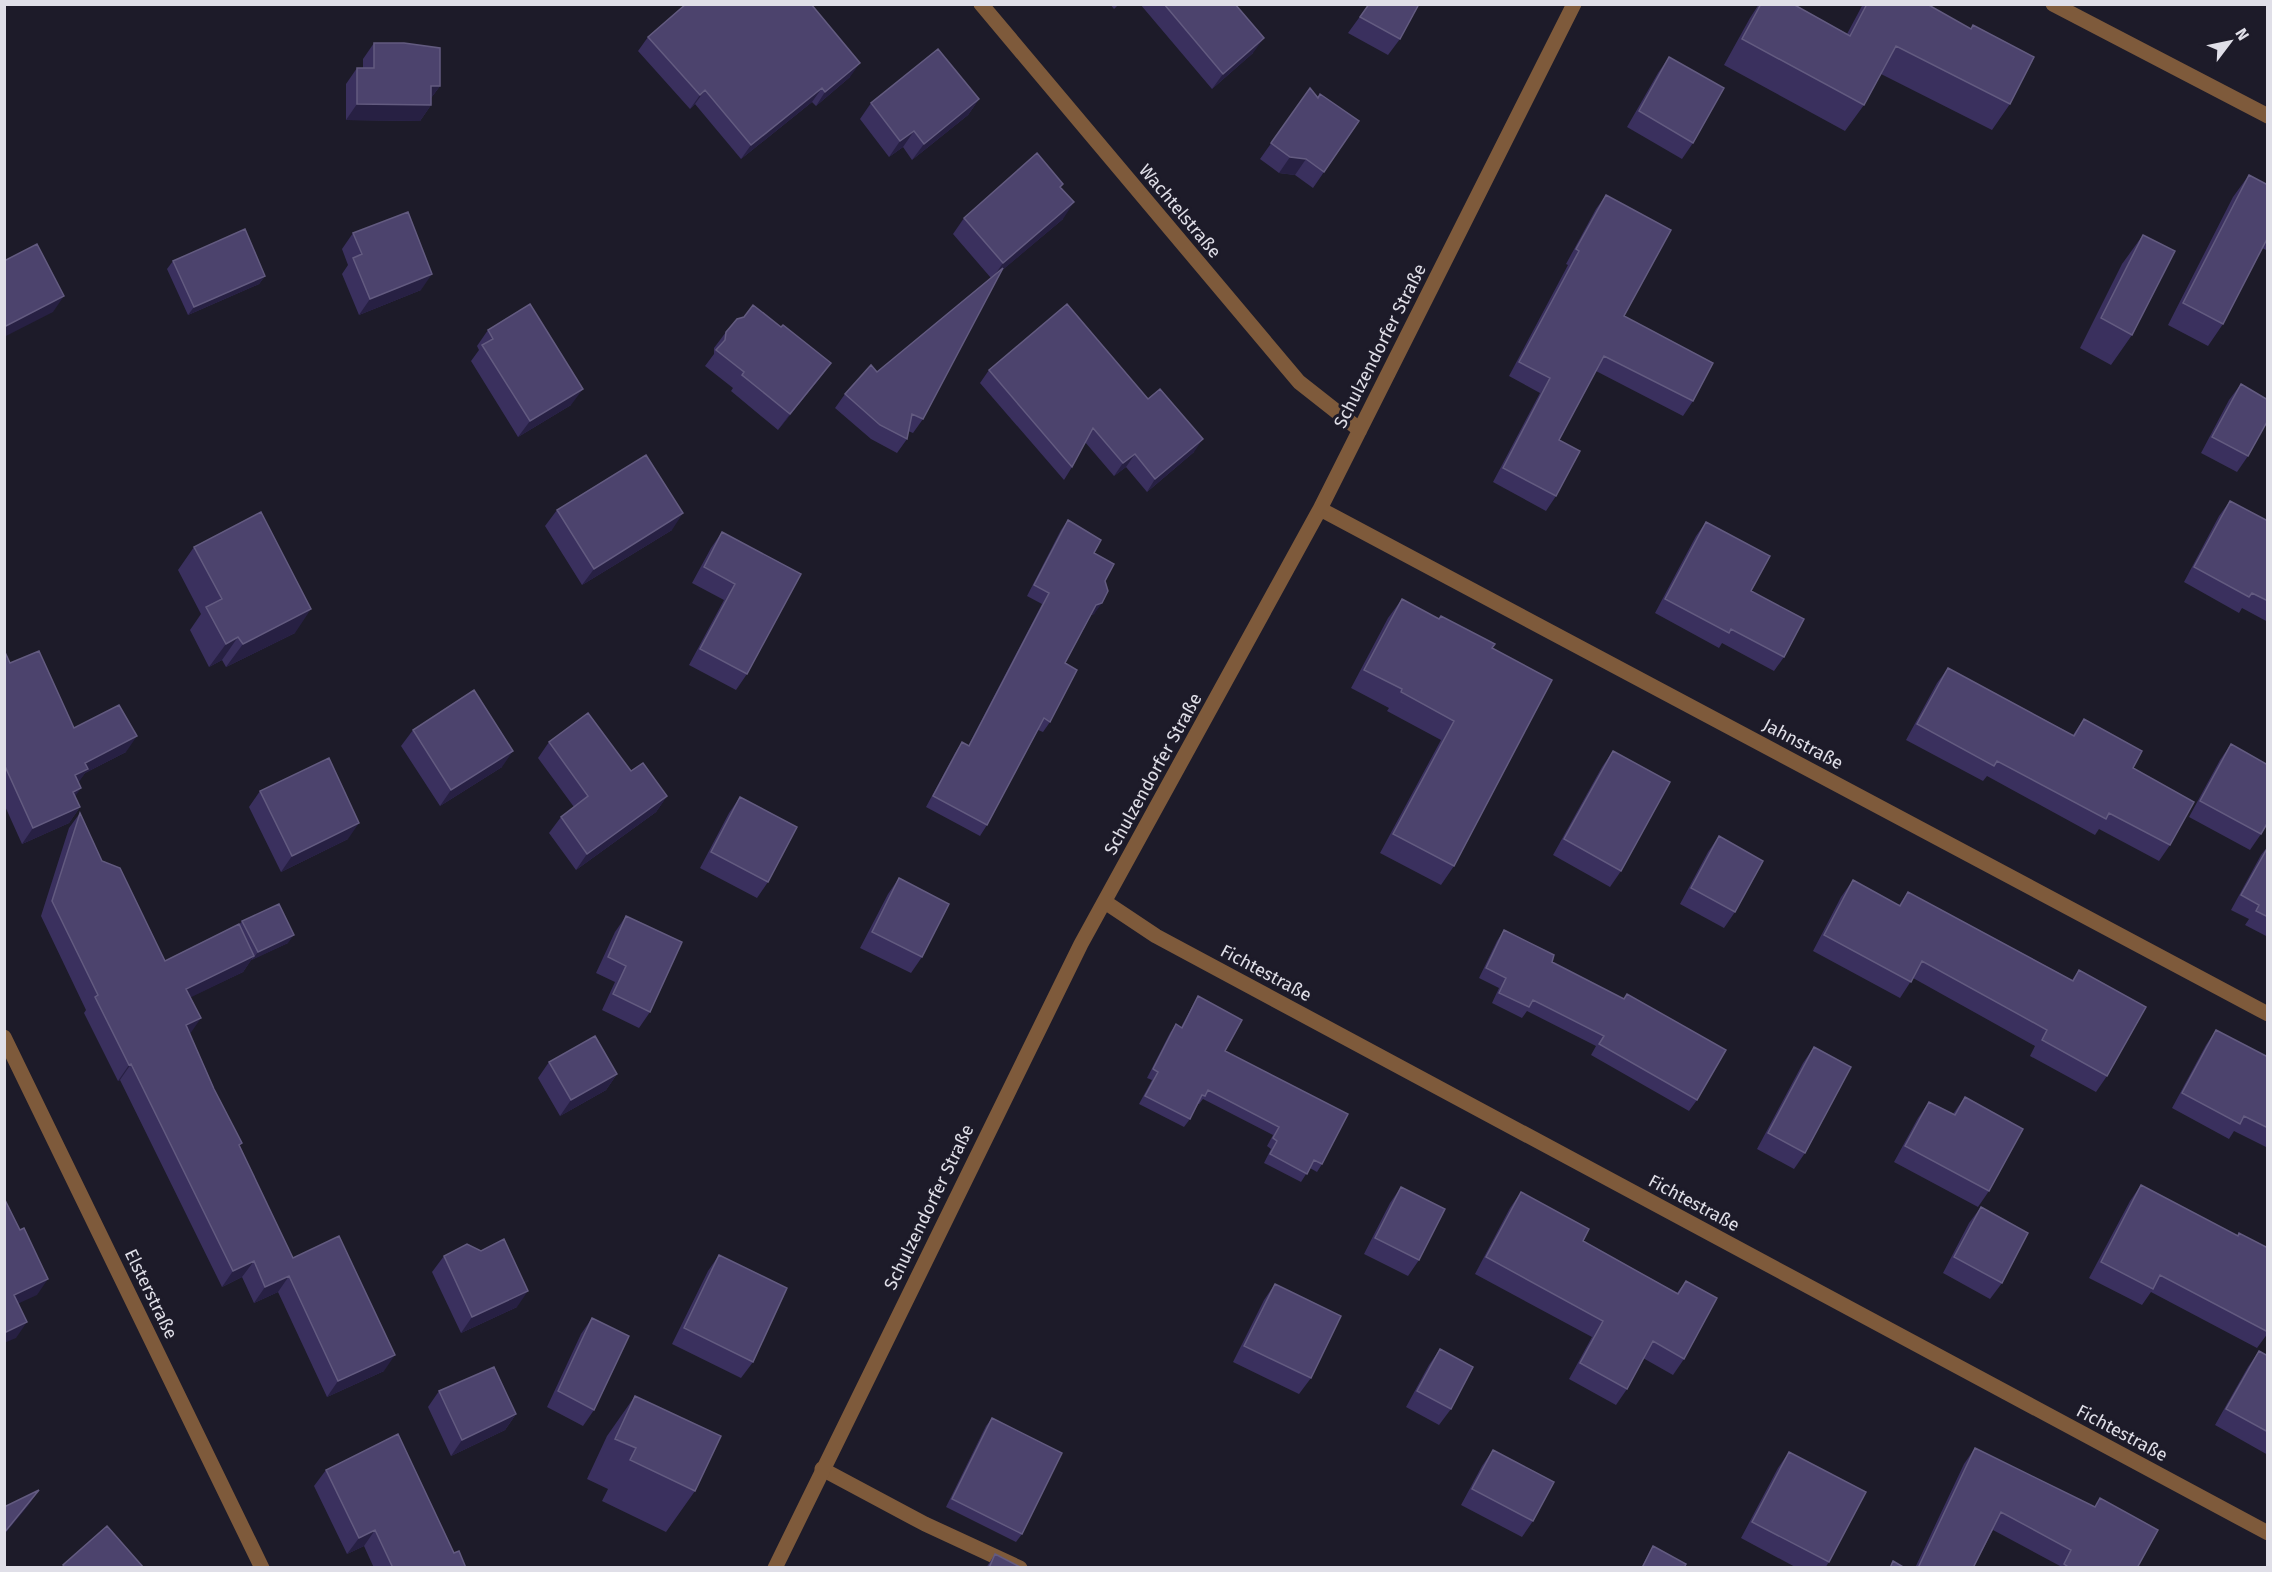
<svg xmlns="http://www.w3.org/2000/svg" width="2272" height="1572" viewBox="0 0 2272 1572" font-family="'Fira Sans',sans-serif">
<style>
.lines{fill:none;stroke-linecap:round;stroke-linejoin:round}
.lane{stroke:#7e5a3b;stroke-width:15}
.street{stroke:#7e5a3b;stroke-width:15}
.wall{fill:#3a305e}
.shaded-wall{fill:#272043}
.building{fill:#4c436d;stroke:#635b80;stroke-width:1.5}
.labels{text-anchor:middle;stroke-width:6;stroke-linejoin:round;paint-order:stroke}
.street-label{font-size:18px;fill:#e0dfe8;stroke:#1d1b29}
</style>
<rect width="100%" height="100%" fill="#1d1b29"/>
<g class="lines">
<!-- lane -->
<path class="lane" d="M 822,1469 L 925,1524 L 1020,1568"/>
<!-- street -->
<path class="street" d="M 981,4 L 1299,382 L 1360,430
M 2053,4 L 2268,116
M 1320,509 L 2268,1014
M 1105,902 L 1156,936 L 2268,1533
M 4,1037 L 262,1568
M 775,1568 L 1081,944 L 1320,509 L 1574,4"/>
</g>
<!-- wall -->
<path class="wall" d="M 1110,4 L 1119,4 L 1114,9 Z
M 1140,4 L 1235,4 L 1253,53 L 1212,89 Z
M 1369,4 L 1400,39 L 1388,55 L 1348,33 Z
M 1759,4 L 1793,4 L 1847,34 L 1863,4 L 1867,4 L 1971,29 L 1973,25 L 2010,104 L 1992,130 L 1881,74 L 1864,105 L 1845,131 L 1724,65 L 1750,18 Z
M 648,37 L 850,77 L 816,106 L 812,102 L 741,159 L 695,104 L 690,109 L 638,51 Z
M 374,43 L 440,86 L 431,98 L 431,105 L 420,121 L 346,120 L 346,84 L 357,68 L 363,68 L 363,59 Z
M 1669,57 L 1693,143 L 1682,159 L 1627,127 L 1658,73 Z
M 1310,88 L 1318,97 L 1320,94 L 1359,121 L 1313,188 L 1295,175 L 1279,173 L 1260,159 Z
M 979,99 L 968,115 L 912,160 L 903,147 L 889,157 L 860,119 L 871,103 Z
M 2249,175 L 2268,185 L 2268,251 L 2262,248 L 2223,324 L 2208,346 L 2168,325 L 2233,197 Z
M 1061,188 L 1063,219 L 1001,271 L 923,419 L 913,433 L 908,431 L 907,439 L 897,453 L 871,439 L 835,408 L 845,394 L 877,372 L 991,278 L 953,234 L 964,218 Z
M 1606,195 L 1624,316 L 1693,401 L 1683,416 L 1596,371 L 1559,440 L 1556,496 L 1546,511 L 1493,482 L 1540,393 L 1509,376 L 1568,265 L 1566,264 L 1596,209 Z
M 353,233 L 421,290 L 359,315 L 342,274 L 348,265 L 342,249 Z
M 2143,235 L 2132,335 L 2111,365 L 2080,348 L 2122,264 Z
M 173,261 L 265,276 L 259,284 L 188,315 L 167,269 Z
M 781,327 L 831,363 L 819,379 L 778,430 L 731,391 L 733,388 L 705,366 L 714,354 L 714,348 L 726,332 Z
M 488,330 L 571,405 L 518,437 L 471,361 L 479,350 L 477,346 Z
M 989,370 L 1148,399 L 1194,452 L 1147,492 L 1126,467 L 1114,476 L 1085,442 L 1072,467 L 1064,480 L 980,383 Z
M 2241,384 L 2248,456 L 2237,472 L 2201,453 L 2229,400 Z
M 2230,501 L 2268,521 L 2268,622 L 2242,608 L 2239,613 L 2184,582 L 2219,516 Z
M 557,510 L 672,530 L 582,585 L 545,526 Z
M 1068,520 L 1094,553 L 1105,581 L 1094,614 L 1091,615 L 1065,663 L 1050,722 L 1043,732 L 1038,730 L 987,825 L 980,836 L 926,807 L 955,753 L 962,742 L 968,746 L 1042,604 L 1027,596 L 1061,530 Z
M 1706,522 L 1784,657 L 1774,671 L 1722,643 L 1719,648 L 1655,613 L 1696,536 Z
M 722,532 L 801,574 L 747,674 L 736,690 L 689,665 L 724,600 L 692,583 L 711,548 Z
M 194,547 L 295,633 L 226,667 L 222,660 L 209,667 L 190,630 L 201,614 L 178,570 Z
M 1402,599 L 1492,648 L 1454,866 L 1441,885 L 1380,853 L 1441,740 L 1387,711 L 1389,708 L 1351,688 L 1388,618 Z
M 4,650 L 10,663 L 74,728 L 126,752 L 85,773 L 78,782 L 75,797 L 80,807 L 69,823 L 22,844 L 4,804 Z
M 1948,668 L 2073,735 L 2084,719 L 2133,768 L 2170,845 L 2159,861 L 2099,829 L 2095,835 L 1987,776 L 1983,781 L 1906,740 L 1937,683 Z
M 413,730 L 502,767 L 440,806 L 401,746 Z
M 549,742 L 631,771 L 667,796 L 656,812 L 576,870 L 549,833 L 561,817 L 574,807 L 538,758 Z
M 2231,744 L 2261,834 L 2250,850 L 2189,817 L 2220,760 Z
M 1613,751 L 1621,871 L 1610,887 L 1553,855 L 1602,767 Z
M 260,791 L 348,839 L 281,872 L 249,807 Z
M 740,797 L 768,882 L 757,898 L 700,868 L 729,813 Z
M 80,813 L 102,861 L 165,961 L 239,925 L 242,921 L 288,943 L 251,960 L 243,972 L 190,997 L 190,1034 L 240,1147 L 293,1258 L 384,1371 L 327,1397 L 278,1292 L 254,1303 L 242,1277 L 222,1287 L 120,1080 L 118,1081 L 84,1013 L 86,1010 L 41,916 L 69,828 Z
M 1719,836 L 1735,912 L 1724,928 L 1680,904 L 1708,852 Z
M 2268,846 L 2268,937 L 2245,925 L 2249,919 L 2231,910 L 2261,855 Z
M 899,878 L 922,957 L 911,973 L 860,948 L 888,894 Z
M 1853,880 L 1899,905 L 1908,892 L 2072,980 L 2079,970 L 2107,1076 L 2096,1092 L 2030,1056 L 2035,1046 L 1913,978 L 1900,998 L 1813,951 L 1841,897 Z
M 626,916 L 650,1012 L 639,1028 L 602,1010 L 615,982 L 596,973 L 615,932 Z
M 1504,930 L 1552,962 L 1624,999 L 1627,994 L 1697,1100 L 1689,1111 L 1591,1055 L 1596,1046 L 1527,1011 L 1522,1018 L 1492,1003 L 1499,988 L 1479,978 L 1497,941 Z
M 1198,996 L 1225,1051 L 1322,1164 L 1317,1172 L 1310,1168 L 1301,1182 L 1264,1163 L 1271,1149 L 1267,1146 L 1273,1135 L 1203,1099 L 1199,1104 L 1198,1104 L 1190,1119 L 1184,1127 L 1139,1104 L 1152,1080 L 1147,1078 L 1170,1033 L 1176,1024 L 1181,1027 L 1193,1005 Z
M 2216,1030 L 2268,1057 L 2268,1148 L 2234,1131 L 2229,1139 L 2172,1108 L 2206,1045 Z
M 1814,1047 L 1805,1153 L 1794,1169 L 1757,1149 L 1803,1063 Z
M 549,1062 L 617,1074 L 606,1090 L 560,1116 L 538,1078 Z
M 1965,1097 L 1989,1191 L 1978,1207 L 1894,1162 L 1918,1118 L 1929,1102 L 1953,1114 Z
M 2141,1185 L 2237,1236 L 2268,1248 L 2268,1333 L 2257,1348 L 2151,1292 L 2142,1305 L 2089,1278 L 2130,1201 Z
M 1401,1187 L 1419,1260 L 1408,1276 L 1364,1254 L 1390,1203 Z
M 1521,1192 L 1583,1241 L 1677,1293 L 1686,1281 L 1684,1359 L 1673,1375 L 1643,1358 L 1627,1389 L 1616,1405 L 1569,1379 L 1592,1337 L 1475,1274 L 1510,1208 Z
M 1981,1207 L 2002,1283 L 1990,1299 L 1943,1273 L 1969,1223 Z
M 481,1251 L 517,1307 L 461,1333 L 432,1272 L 444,1256 Z
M 719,1255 L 753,1362 L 741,1378 L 672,1344 L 708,1271 Z
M 1275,1284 L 1311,1378 L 1299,1394 L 1233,1362 L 1264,1300 Z
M 592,1318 L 594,1410 L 583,1426 L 547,1407 L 581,1334 Z
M 1440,1349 L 1451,1409 L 1439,1425 L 1406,1407 L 1429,1365 Z
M 2259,1351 L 2268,1356 L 2268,1455 L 2215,1425 L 2248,1367 Z
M 439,1391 L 516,1414 L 505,1430 L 451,1456 L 428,1407 Z
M 635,1396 L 695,1491 L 666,1532 L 602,1501 L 608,1489 L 587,1479 L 607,1436 Z
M 992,1418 L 1022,1534 L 1016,1542 L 946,1507 L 986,1426 Z
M 1975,1448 L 2095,1507 L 2100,1498 L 2137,1568 L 2059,1568 L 2060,1566 L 1993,1530 L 1973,1568 L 1915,1568 L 1964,1464 Z
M 1493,1450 L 1533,1521 L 1522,1537 L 1461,1505 L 1482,1466 Z
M 1789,1452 L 1829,1562 L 1825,1568 L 1797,1568 L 1741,1538 L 1778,1468 Z
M 326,1470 L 454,1553 L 466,1568 L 374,1568 L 364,1546 L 347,1554 L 314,1486 Z
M 1653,1546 L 1684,1568 L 1641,1568 Z
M 995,1554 L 1022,1568 L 986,1568 Z"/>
<!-- shaded-wall -->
<path class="shaded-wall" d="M 1264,38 L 1253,53 L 1212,89 L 1223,74 Z
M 860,63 L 850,77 L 816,106 L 825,92 Z
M 431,86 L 440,86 L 428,102 Z
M 822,88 L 812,102 L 741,159 L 751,145 Z
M 705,90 L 695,104 L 690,109 L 700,95 Z
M 979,99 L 968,115 L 912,160 L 924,144 Z
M 357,104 L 431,105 L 420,121 L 346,120 Z
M 914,131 L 903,147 L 889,157 L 900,141 Z
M 1290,157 L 1306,159 L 1295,175 L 1279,173 Z
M 1074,202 L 1063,219 L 992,279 L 1003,263 Z
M 432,274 L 421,290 L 359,315 L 370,299 Z
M 265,276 L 259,284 L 188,315 L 194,307 Z
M 64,296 L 53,312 L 4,337 L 4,327 Z
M 831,363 L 819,379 L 778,430 L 790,414 Z
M 583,389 L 571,405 L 518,437 L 530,421 Z
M 1203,439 L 1194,452 L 1147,492 L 1155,479 Z
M 1135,454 L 1126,467 L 1114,476 L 1123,463 Z
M 683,513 L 672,530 L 582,585 L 594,569 Z
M 1102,603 L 1094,614 L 1088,616 L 1096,605 Z
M 311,609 L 295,633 L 226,667 L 243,644 Z
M 238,637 L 222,660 L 209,667 L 226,644 Z
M 137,736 L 126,752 L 85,773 L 77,785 L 64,790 L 85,763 Z
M 513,751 L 502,767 L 440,806 L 451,790 Z
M 81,788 L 70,804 L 73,792 Z
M 667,796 L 656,812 L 576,870 L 587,854 Z
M 80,807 L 69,823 L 22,844 L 33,828 Z
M 359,823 L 348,839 L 281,872 L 292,856 Z
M 294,935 L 288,943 L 252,960 L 258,952 Z
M 254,956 L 243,972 L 175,1005 L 186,989 Z
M 201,1018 L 190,1034 L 186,1025 Z
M 131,1064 L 120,1080 L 118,1081 L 129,1065 Z
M 617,1074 L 606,1090 L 560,1116 L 571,1100 Z
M 254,1261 L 242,1277 L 222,1287 L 233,1271 Z
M 289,1276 L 278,1292 L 254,1303 L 265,1287 Z
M 48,1279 L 37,1295 L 4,1310 L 14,1295 Z
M 528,1291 L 517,1307 L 461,1333 L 472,1317 Z
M 27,1322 L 16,1338 L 4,1343 L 4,1333 Z
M 395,1355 L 384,1371 L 327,1397 L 338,1381 Z
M 516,1414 L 505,1430 L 451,1456 L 462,1440 Z
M 39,1490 L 28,1506 L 4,1535 L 4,1533 Z
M 375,1530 L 364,1546 L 347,1554 L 359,1538 Z"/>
<!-- building -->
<path class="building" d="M 686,4 L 811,4 L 860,63 L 825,92 L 822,88 L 751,145 L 705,90 L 700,95 L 648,37 Z
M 1164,4 L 1235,4 L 1264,38 L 1223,74 Z
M 1369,4 L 1419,4 L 1400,39 L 1360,17 Z
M 1761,4 L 1793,4 L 1850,36 L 1867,4 L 1927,4 L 1971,29 L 1973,25 L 2034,57 L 2010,104 L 1896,46 L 1864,105 L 1742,39 Z
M 374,43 L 404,43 L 440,48 L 440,86 L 431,86 L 431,105 L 357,104 L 357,68 L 374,68 Z
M 938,49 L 979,99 L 924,144 L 914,131 L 900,141 L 871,103 Z
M 1669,57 L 1724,88 L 1693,143 L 1639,111 Z
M 1310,88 L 1318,98 L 1320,94 L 1359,121 L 1324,172 L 1306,159 L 1290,157 L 1271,143 Z
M 1037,153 L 1063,184 L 1060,187 L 1074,202 L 1003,263 L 964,218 Z
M 2249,175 L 2268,185 L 2268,237 L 2223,324 L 2183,303 Z
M 1606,195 L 1671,230 L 1624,316 L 1713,363 L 1693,401 L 1604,356 L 1559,440 L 1580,451 L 1556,496 L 1503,468 L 1550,378 L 1519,362 L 1579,251 L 1576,249 Z
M 408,212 L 432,274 L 370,299 L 353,258 L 362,254 L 353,233 Z
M 245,229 L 265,276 L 194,307 L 173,261 Z
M 2143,235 L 2175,251 L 2132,335 L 2101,318 Z
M 37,244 L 64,296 L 4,327 L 4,261 Z
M 1003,268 L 923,419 L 912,414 L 907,439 L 880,425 L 845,394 L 871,365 L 877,372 Z
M 530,304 L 583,389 L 530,421 L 482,345 L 493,339 L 488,330 Z
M 1067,304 L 1148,399 L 1160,389 L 1203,439 L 1155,479 L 1135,454 L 1123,463 L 1093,428 L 1072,467 L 989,370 Z
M 753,305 L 781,327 L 783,325 L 831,363 L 790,414 L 742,375 L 744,372 L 716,350 L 725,340 L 726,332 L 737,319 L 744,317 Z
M 2241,384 L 2268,400 L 2268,420 L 2248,456 L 2212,437 Z
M 646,455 L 683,513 L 594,569 L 557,510 Z
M 2230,501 L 2268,521 L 2268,601 L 2252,593 L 2249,597 L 2194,567 Z
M 261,512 L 311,609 L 243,644 L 238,637 L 226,644 L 206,607 L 222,599 L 194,547 Z
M 1068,520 L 1101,540 L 1094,553 L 1114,564 L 1105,581 L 1108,591 L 1102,603 L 1096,605 L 1065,663 L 1077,670 L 1050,722 L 1044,718 L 987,825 L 933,796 L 962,742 L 969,746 L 1049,593 L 1034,585 Z
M 1706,522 L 1770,556 L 1751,591 L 1804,619 L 1784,657 L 1731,629 L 1729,633 L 1665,599 Z
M 722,532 L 801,574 L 747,674 L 700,649 L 735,584 L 704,567 Z
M 1402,599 L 1439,619 L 1441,616 L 1495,644 L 1492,648 L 1552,680 L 1454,866 L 1393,834 L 1454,721 L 1401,692 L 1402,689 L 1364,670 Z
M 4,650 L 10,663 L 39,651 L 74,728 L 119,705 L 137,736 L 85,763 L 88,769 L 75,775 L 81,788 L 73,792 L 80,807 L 33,828 L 4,764 Z
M 1948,668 L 2074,736 L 2084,719 L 2142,751 L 2133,768 L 2194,802 L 2170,845 L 2109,813 L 2106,819 L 1997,761 L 1994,766 L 1917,724 Z
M 474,690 L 513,751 L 451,790 L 413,730 Z
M 588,713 L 631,771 L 643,763 L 667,796 L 587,854 L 561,817 L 588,796 L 549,742 Z
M 2231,744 L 2268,765 L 2268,822 L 2261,834 L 2200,801 Z
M 1613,751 L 1670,782 L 1621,871 L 1564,839 Z
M 329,758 L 359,823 L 292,856 L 260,791 Z
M 740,797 L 797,827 L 768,882 L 711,852 Z
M 80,813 L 102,861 L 120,868 L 165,961 L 239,924 L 254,956 L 186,989 L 201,1018 L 186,1025 L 214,1089 L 242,1143 L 239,1145 L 293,1258 L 339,1236 L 395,1355 L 338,1381 L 289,1276 L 265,1287 L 254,1261 L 233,1271 L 131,1064 L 129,1065 L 95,997 L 98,995 L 52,901 Z
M 1719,836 L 1763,861 L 1735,912 L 1691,888 Z
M 2268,847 L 2268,917 L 2256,911 L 2259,905 L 2241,895 Z
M 899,878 L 949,904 L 922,957 L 872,932 Z
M 1853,880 L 1900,906 L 1908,892 L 2073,981 L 2079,970 L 2146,1007 L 2107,1076 L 2042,1040 L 2047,1030 L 1922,961 L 1911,982 L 1824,935 Z
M 279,904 L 294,935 L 258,952 L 242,921 Z
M 626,916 L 682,942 L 650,1012 L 613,994 L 626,966 L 608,957 Z
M 1504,930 L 1554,955 L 1552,962 L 1624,999 L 1627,994 L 1726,1050 L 1697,1100 L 1599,1044 L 1604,1036 L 1533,1000 L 1529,1007 L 1499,993 L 1506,978 L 1486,968 Z
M 1198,996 L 1242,1020 L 1225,1051 L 1348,1114 L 1322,1164 L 1314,1160 L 1307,1174 L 1270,1154 L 1277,1141 L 1273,1138 L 1279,1127 L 1208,1090 L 1205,1096 L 1202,1095 L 1190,1119 L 1145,1096 L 1158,1072 L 1153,1069 L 1176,1024 L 1182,1028 Z
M 2216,1030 L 2268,1057 L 2268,1128 L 2244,1116 L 2240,1124 L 2182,1093 Z
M 595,1036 L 617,1074 L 571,1100 L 549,1062 Z
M 1814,1047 L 1851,1067 L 1805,1153 L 1768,1133 Z
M 1965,1097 L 2023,1129 L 1989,1191 L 1905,1146 L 1929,1102 L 1955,1115 Z
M 2141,1185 L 2238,1236 L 2239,1233 L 2268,1248 L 2268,1332 L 2160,1275 L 2153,1289 L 2101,1262 Z
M 1401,1187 L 1445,1209 L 1419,1260 L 1375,1238 Z
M 1521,1192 L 1589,1229 L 1583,1241 L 1678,1294 L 1686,1281 L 1717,1298 L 1684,1359 L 1653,1341 L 1627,1389 L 1580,1363 L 1603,1321 L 1486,1257 Z
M 4,1198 L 20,1230 L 24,1228 L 48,1279 L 14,1295 L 27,1322 L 4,1333 Z
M 1981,1207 L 2028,1233 L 2002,1283 L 1954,1257 Z
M 504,1239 L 528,1291 L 472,1317 L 444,1256 L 467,1244 L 481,1251 Z
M 719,1255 L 787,1288 L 753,1362 L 684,1328 Z
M 1275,1284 L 1341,1316 L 1311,1378 L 1244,1346 Z
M 592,1318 L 629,1336 L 594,1410 L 558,1391 Z
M 1440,1349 L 1473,1367 L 1451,1409 L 1417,1391 Z
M 2259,1351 L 2268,1356 L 2268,1432 L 2226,1409 Z
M 494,1367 L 516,1414 L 462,1440 L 439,1391 Z
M 635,1396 L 721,1436 L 695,1491 L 630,1460 L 636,1448 L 615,1439 Z
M 992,1418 L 1062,1453 L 1022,1534 L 952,1499 Z
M 398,1434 L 454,1553 L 459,1551 L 466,1568 L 393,1568 L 375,1530 L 359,1538 L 326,1470 Z
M 1975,1448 L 2095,1507 L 2100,1498 L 2158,1530 L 2137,1568 L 2070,1568 L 2064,1564 L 2071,1550 L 2001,1512 L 1973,1568 L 1918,1568 Z
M 1493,1450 L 1554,1482 L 1533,1521 L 1472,1489 Z
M 1789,1452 L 1866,1492 L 1829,1562 L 1752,1522 Z
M 39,1490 L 4,1533 L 4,1507 Z
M 107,1526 L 144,1568 L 65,1568 L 63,1565 Z
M 1653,1546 L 1686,1564 L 1684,1568 L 1642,1568 Z
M 995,1554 L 1022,1568 L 989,1568 Z
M 1893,1561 L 1905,1568 L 1890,1568 Z"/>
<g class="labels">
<!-- street labels -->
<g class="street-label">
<text transform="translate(1180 211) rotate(50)" y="6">Wachtelstraße</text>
<text transform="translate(1380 346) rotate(-63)" y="6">Schulzendorfer Straße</text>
<text transform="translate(1803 744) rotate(28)" y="6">Jahnstraße</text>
<text transform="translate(1153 774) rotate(-61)" y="6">Schulzendorfer Straße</text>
<text transform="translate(1266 973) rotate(28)" y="6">Fichtestraße</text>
<text transform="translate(1694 1203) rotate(28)" y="6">Fichtestraße</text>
<text transform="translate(929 1207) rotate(-64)" y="6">Schulzendorfer Straße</text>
<text transform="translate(151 1294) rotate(64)" y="6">Elsterstraße</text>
<text transform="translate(2122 1433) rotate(28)" y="6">Fichtestraße</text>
</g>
</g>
<!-- border -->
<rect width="2272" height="1572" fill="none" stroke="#e0dfe8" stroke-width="12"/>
<!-- north arrow -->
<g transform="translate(2230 42) rotate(58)" stroke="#1d1b29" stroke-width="4.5" paint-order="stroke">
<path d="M0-4.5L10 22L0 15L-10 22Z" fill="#e0dfe8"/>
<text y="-9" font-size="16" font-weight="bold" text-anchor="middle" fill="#e0dfe8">N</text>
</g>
</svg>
